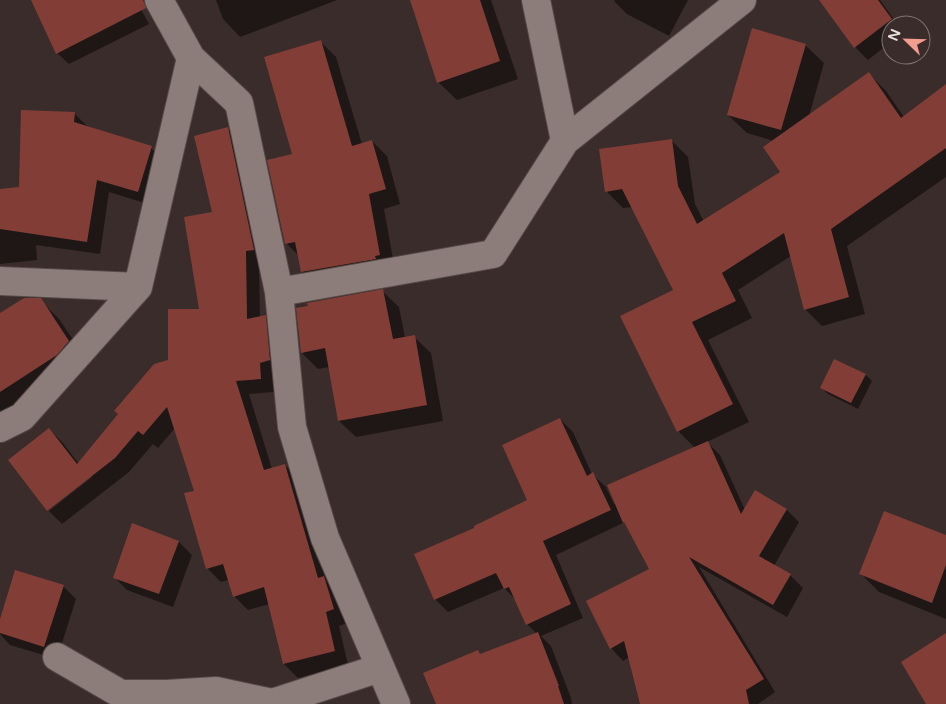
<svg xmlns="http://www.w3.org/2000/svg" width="946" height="704" viewBox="0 0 946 704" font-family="'Varela Round',sans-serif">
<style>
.shadow{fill:#0007}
.building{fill:#823e36}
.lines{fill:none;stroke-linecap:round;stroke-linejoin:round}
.minor-casing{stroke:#554a48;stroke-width:30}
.minor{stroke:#8d7d7a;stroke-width:28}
</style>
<rect width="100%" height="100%" fill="#3a2c2a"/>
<!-- shadow -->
<path class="shadow" d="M 33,0 L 136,0 L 149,24 L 69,64 L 57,53 Z
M 216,0 L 337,0 L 240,37 L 223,19 Z
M 418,0 L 491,0 L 518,79 L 457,100 L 438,82 Z
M 615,0 L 688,0 L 669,36 L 627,14 L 614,1 Z
M 820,0 L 880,0 L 898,25 L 891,25 L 891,42 L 868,60 L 855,47 Z
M 321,42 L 336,57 L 362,144 L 372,141 L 387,156 L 400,204 L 384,209 L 395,270 L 317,287 L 302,272 L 300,257 L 286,243 L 293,154 Z
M 805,45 L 824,63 L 809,116 L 869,74 L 886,91 L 904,117 L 946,86 L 946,177 L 847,246 L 865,314 L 822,326 L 805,309 L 791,256 L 738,290 L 752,318 L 708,340 L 749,422 L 707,442 L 720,455 L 745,510 L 787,510 L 799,522 L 774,566 L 790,575 L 803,588 L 787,617 L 699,567 L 775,692 L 758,704 L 641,704 L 630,657 L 623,661 L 611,648 L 651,569 L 625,522 L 556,555 L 583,618 L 541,636 L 551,646 L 571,698 L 572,704 L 437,704 L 478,652 L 481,655 L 537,634 L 527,624 L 516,600 L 504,588 L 448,612 L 435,599 L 476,528 L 529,501 L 560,419 L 573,432 L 592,474 L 606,487 L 614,504 L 695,448 L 678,431 L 675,290 L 633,207 L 623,208 L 606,191 L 671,140 L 688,157 L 695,204 L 704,222 L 782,173 L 774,141 L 747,133 L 728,115 Z
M 74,113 L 87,126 L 151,148 L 165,161 L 151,205 L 109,192 L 100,254 L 36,245 L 37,260 L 0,264 L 0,191 L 20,188 Z
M 228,129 L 242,143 L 267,263 L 259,265 L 260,318 L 265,317 L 279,330 L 283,374 L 273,376 L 274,392 L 249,394 L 272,469 L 285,465 L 299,479 L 329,582 L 338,591 L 348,623 L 339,626 L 348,665 L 298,678 L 284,664 L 270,604 L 248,610 L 234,596 L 229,580 L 221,582 L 207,568 L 195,492 L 175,428 L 158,448 L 153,444 L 129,472 L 62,524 L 49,511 L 92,477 L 91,475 L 47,509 L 49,429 L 63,443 L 79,464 L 169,361 L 201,310 Z
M 382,291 L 399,307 L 405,338 L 414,337 L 431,353 L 443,421 L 356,437 L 339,421 L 329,367 L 318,369 L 302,353 Z
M 40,300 L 59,319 L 87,360 L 0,423 L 0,315 Z
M 866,375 L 872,381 L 858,409 L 828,394 L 821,387 Z
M 946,537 L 946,619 L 879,592 L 861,574 Z
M 179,542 L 192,555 L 173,607 L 127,590 L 114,577 Z
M 63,586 L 76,599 L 57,659 L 10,645 L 0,634 L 0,623 Z"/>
<!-- building -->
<path class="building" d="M 31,0 L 143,0 L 146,8 L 56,54 Z
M 410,0 L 480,0 L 500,61 L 437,83 Z
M 819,0 L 878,0 L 892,19 L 854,48 Z
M 752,28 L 806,44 L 781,130 L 727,115 Z
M 321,40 L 352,146 L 372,140 L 386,189 L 369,194 L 380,255 L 375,256 L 376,259 L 301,272 L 295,242 L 285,244 L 267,160 L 292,154 L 264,57 Z
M 869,72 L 901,118 L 946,84 L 946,148 L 831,229 L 849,297 L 804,310 L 784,233 L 722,273 L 736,301 L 692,322 L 733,404 L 677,432 L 620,316 L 673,290 L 622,189 L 605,192 L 599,149 L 672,139 L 678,186 L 697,224 L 780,172 L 763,147 Z
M 21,110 L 75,112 L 74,122 L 152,146 L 138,192 L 97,180 L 87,242 L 0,229 L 0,189 L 19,187 Z
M 228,127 L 254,250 L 246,251 L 247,319 L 266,315 L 270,360 L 260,363 L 261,379 L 236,381 L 264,470 L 285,464 L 318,578 L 324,576 L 334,609 L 326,612 L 335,651 L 283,664 L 264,587 L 233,597 L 223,564 L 206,569 L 184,493 L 194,491 L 167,407 L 143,435 L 138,431 L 115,458 L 47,511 L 8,460 L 49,428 L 77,464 L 118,414 L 114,411 L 154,364 L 168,360 L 168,309 L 199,309 L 184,217 L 212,212 L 194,136 Z
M 383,289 L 393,339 L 415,335 L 427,405 L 338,421 L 325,348 L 301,353 L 296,308 L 308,306 L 307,303 Z
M 24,298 L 41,298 L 69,341 L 57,355 L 0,392 L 0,313 Z
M 834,359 L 866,374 L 851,403 L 820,388 Z
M 560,418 L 587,476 L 593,472 L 611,510 L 543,541 L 571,604 L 526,625 L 509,587 L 504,589 L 496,573 L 434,600 L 414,554 L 474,528 L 474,526 L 527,500 L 502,445 Z
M 708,441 L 741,514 L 755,490 L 787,509 L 759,556 L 791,574 L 773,605 L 689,557 L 764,679 L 746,690 L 749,704 L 640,704 L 624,641 L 610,649 L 586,601 L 649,569 L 624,522 L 623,523 L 607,485 Z
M 884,511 L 946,535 L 946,565 L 932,603 L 859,574 Z
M 132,523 L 179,541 L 159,594 L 113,578 Z
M 15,570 L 64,585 L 44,647 L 0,633 L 0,619 Z
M 538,632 L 559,686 L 558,686 L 564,704 L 436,704 L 423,673 L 478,650 L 480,654 Z
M 946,633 L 946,704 L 926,704 L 901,662 Z"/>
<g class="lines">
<defs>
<path id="minor" d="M 536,0 L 565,141
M 191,58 L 239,103 L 279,292 L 493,254 L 565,141 L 742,0
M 0,281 L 138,287
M 279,292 L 292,427 L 325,538 L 396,704
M 0,428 L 22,417 L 138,287 L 191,58 L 159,0
M 57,657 L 121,694 L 167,694 L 216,691 L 272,703 L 380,668"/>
</defs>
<!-- minor casing -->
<use href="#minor" class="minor-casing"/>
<!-- minor -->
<use href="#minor" class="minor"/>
</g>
<!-- north arrow -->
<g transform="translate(906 40) rotate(293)"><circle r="24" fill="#3a2c2a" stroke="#817573"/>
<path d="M0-4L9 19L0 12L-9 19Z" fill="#f59c90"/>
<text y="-8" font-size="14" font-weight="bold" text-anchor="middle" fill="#ebe2e0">N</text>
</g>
</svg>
